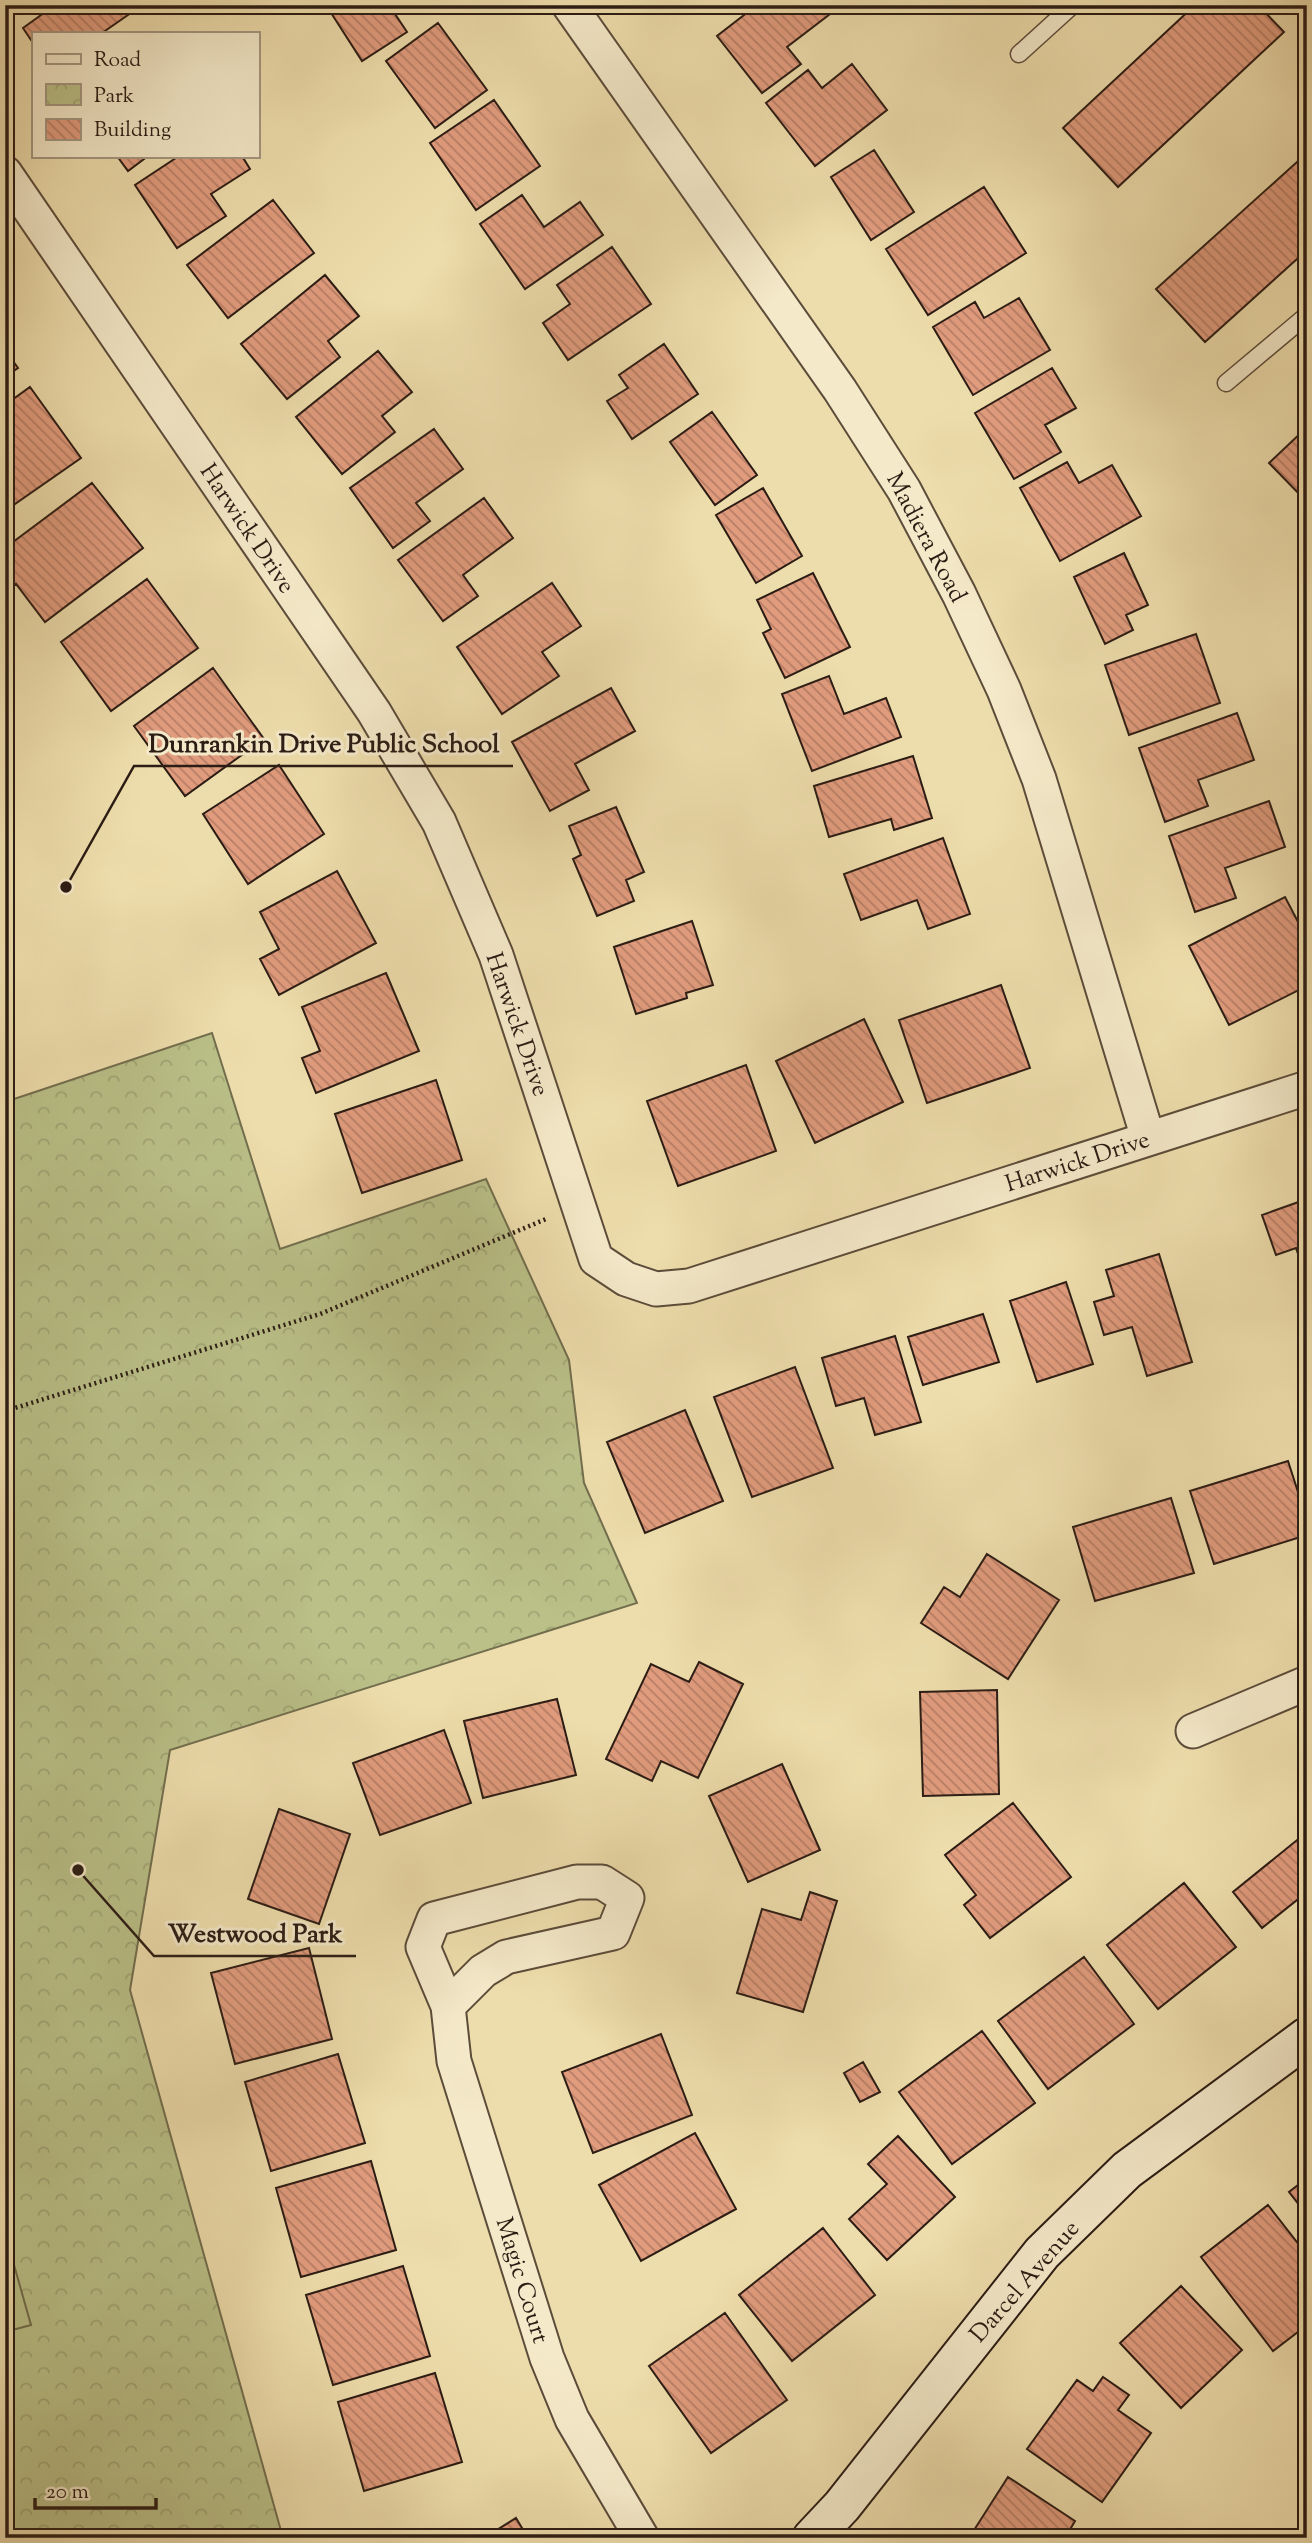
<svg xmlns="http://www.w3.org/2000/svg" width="1312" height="2543" viewBox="0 0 1312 2543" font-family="'Sorts Mill Goudy',serif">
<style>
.park{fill:url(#park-crowns);stroke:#726e4e;stroke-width:2}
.pitch{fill:#bac088;stroke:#726e4e;stroke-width:2}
.building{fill:url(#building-back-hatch);stroke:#2b1c14;stroke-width:2}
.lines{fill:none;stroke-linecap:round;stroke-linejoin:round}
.lane-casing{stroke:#5c4c3a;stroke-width:19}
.street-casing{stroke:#5c4c3a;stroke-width:37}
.secondary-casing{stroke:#2b1c14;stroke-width:42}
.path{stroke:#2b1c14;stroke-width:4.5;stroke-dasharray:2 3.5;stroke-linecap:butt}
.lane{stroke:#f4e9c9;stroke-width:16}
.street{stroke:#f4e9c9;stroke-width:33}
.secondary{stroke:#f4e9c9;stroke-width:38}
.labels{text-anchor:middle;stroke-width:6;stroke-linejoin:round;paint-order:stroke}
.street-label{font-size:24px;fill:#2b1c14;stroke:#f4e9c9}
.leader{fill:none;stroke:#2b1c14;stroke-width:2.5}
.callout-dot{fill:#2b1c14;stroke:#f4e9c9;stroke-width:2.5}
.callout-label{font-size:26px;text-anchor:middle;font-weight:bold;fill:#2b1c14;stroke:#f4e9c9;stroke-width:6;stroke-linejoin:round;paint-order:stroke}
</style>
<defs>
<pattern id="park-crowns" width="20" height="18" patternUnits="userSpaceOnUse" patternTransform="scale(1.75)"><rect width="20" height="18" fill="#bac088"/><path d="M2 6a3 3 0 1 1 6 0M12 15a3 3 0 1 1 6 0" fill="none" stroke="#a0a474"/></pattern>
<pattern id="building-back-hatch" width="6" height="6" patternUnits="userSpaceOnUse" patternTransform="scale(1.75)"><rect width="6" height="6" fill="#e19c7e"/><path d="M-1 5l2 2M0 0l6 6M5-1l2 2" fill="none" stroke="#b77e66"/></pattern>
</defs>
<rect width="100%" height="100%" fill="#eeddac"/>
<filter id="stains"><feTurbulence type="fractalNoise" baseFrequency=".00286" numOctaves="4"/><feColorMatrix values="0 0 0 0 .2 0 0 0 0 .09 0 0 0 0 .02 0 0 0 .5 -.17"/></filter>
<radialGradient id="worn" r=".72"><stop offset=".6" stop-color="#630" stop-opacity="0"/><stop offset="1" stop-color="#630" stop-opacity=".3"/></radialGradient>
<!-- park -->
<path class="park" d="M 212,1033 L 280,1249 L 486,1179 L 569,1360 L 584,1483 L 637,1603 L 170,1750 L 130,1990 L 283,2538 L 5,2538 L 5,1102 Z"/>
<!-- pitch -->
<path class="pitch" d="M 5,2233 L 31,2325 L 5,2332 Z"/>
<!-- building -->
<path class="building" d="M 55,5 L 136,5 L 138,8 L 102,33 L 33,33 L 33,43 L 23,28 Z
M 326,5 L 389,5 L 407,32 L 362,61 Z
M 757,5 L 830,5 L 834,11 L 787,47 L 801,64 L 762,93 L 717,36 Z
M 1195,5 L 1258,5 L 1284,32 L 1118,187 L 1063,128 Z
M 438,23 L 487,90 L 435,128 L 386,61 Z
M 852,64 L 887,110 L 815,166 L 766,103 L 808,70 L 822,88 Z
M 494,100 L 540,166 L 476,210 L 430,143 Z
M 874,150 L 914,212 L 871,240 L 831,177 Z
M 1307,153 L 1307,250 L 1205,342 L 1156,289 Z
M 117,156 L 148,156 L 128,171 Z
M 179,156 L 242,156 L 250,169 L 211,194 L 226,216 L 177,248 L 135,185 Z
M 984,187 L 1026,253 L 928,315 L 886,249 Z
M 522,195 L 544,227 L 580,202 L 603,235 L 525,289 L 480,224 Z
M 273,200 L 314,253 L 228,318 L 187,265 Z
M 612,247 L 651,304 L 568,360 L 543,323 L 570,304 L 557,285 Z
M 325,275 L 359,316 L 328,341 L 340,357 L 287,399 L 241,344 Z
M 1019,298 L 1050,350 L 973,395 L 933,327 L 975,302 L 984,318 Z
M 664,344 L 698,394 L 632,439 L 607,401 L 628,388 L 619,375 Z
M 5,350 L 18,368 L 5,377 Z
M 378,351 L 412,392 L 382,416 L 395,432 L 342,474 L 296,417 Z
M 1052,368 L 1076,408 L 1045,425 L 1061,452 L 1014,479 L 975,413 Z
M 30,387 L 81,458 L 5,511 L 5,405 Z
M 712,412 L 757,475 L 715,505 L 670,442 Z
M 1307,427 L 1307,502 L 1269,463 Z
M 434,429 L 463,469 L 416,503 L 430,521 L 393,548 L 350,488 Z
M 1067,462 L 1079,483 L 1112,465 L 1141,516 L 1060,561 L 1020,488 Z
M 92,483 L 143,548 L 45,622 L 16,584 L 7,591 L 5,588 L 5,548 Z
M 763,488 L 802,556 L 756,583 L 716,515 Z
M 484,498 L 513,538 L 463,575 L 478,596 L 443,621 L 398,560 Z
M 1124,553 L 1148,605 L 1126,615 L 1133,630 L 1105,644 L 1074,577 Z
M 813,573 L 850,647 L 785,678 L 763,633 L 771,629 L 757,600 Z
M 147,579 L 198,648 L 111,711 L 61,642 Z
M 552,583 L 581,626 L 542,652 L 559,676 L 502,714 L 457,647 Z
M 1196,634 L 1220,703 L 1129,735 L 1105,665 Z
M 213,668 L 264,739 L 185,796 L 134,726 Z
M 829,676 L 844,714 L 886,698 L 901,737 L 812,771 L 782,694 Z
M 611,688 L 635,731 L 575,764 L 589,790 L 550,811 L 512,742 Z
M 1237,713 L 1254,760 L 1198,780 L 1208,806 L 1165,822 L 1139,748 Z
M 913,756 L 932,818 L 894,830 L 891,819 L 829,837 L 814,786 Z
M 279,765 L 324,834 L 248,884 L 203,814 Z
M 1269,801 L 1285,847 L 1225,868 L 1236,898 L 1195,912 L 1169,836 Z
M 616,807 L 644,872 L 626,880 L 634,901 L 597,916 L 573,859 L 581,855 L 569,826 Z
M 943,838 L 970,914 L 928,929 L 917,900 L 861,920 L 844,874 Z
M 337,871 L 376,943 L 279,995 L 260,959 L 279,949 L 260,912 Z
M 1285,897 L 1307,939 L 1307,986 L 1229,1025 L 1189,946 Z
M 692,921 L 713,985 L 686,993 L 687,998 L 636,1014 L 614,947 Z
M 386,973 L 419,1051 L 316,1093 L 302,1058 L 320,1051 L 302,1007 Z
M 1001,985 L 1030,1068 L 927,1103 L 899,1020 Z
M 864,1019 L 903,1102 L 815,1143 L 776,1061 Z
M 746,1065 L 776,1151 L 678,1186 L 647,1101 Z
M 436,1080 L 462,1160 L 362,1193 L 335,1114 Z
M 1307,1199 L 1307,1280 L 1296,1248 L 1276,1255 L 1262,1215 Z
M 1159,1254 L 1192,1362 L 1147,1376 L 1132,1327 L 1104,1335 L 1094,1302 L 1114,1296 L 1106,1270 Z
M 1066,1282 L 1093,1364 L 1037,1382 L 1010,1301 Z
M 983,1314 L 999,1362 L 923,1385 L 908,1337 Z
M 895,1336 L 921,1422 L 875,1435 L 864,1398 L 836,1406 L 822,1358 Z
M 795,1367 L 833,1468 L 752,1497 L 714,1397 Z
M 685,1410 L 723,1501 L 645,1533 L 607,1442 Z
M 1288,1461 L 1307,1520 L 1307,1535 L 1214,1564 L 1190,1491 Z
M 1171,1498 L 1194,1573 L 1095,1601 L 1073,1527 Z
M 987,1554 L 1059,1600 L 1008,1679 L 921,1623 L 944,1587 L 960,1597 Z
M 699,1662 L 743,1684 L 698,1778 L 661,1761 L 652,1781 L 606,1759 L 651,1664 L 689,1682 Z
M 997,1690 L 999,1794 L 923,1796 L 920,1692 Z
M 557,1699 L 576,1775 L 483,1798 L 464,1721 Z
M 444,1730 L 471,1803 L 380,1835 L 353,1763 Z
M 782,1764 L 820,1850 L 748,1882 L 709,1796 Z
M 1013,1803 L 1071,1877 L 990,1938 L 964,1905 L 976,1895 L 945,1855 Z
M 279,1809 L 350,1834 L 319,1924 L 248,1899 Z
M 1307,1832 L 1307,1892 L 1262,1928 L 1233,1892 Z
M 1184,1883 L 1236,1947 L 1158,2009 L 1107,1945 Z
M 810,1892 L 837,1901 L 803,2012 L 737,1993 L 762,1909 L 801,1920 Z
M 309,1948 L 332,2039 L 235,2064 L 211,1973 Z
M 1084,1957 L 1134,2024 L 1048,2089 L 998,2021 Z
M 982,2031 L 1035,2103 L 952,2164 L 899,2092 Z
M 661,2034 L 692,2115 L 593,2153 L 562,2072 Z
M 338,2054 L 365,2143 L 271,2171 L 245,2082 Z
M 863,2062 L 880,2092 L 860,2102 L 844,2073 Z
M 695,2133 L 736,2209 L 641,2261 L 599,2185 Z
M 898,2136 L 955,2197 L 887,2260 L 849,2219 L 887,2184 L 868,2164 Z
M 371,2161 L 396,2250 L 301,2277 L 276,2188 Z
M 1307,2178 L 1307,2215 L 1289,2192 Z
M 1268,2205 L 1307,2255 L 1307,2325 L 1273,2351 L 1201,2257 Z
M 823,2228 L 875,2295 L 792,2361 L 739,2295 Z
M 403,2266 L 430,2356 L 333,2385 L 306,2295 Z
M 1181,2286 L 1242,2350 L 1181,2408 L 1120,2343 Z
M 725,2313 L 787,2400 L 711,2453 L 649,2366 Z
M 435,2373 L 462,2462 L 364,2491 L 338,2402 Z
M 1103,2377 L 1129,2395 L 1118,2410 L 1151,2433 L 1102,2502 L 1027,2449 L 1077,2380 L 1093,2391 Z
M 1008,2477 L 1075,2521 L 1065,2538 L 969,2538 Z
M 516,2518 L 528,2538 L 484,2538 Z"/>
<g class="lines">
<defs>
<path id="lane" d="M 1019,54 L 1073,5
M 1226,383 L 1307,315"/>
<path id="street" d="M 569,5 L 840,390 L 904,490 L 959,594 L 1004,690 L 1039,779 L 1148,1138
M 5,173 L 374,712 L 439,822 L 496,955 L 596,1259 L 626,1279 L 656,1289 L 689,1286 L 1307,1088
M 1193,1731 L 1307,1683
M 448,2006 L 483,1971 L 506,1957 L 613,1933 L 627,1898 L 602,1882 L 577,1882 L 434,1919 L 423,1947 L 448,2006 L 454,2061 L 547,2358 L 572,2419 L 642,2538"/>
<path id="secondary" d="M 812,2538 L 842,2506 L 1042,2253 L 1127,2170 L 1307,2037"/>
</defs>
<!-- lane casing -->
<use href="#lane" class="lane-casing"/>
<!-- street casing -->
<use href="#street" class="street-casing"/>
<!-- secondary casing -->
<use href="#secondary" class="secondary-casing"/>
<!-- path -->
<path class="path" d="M 5,1411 L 320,1314 L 546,1219"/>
<!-- lane -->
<use href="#lane" class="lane"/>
<!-- street -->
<use href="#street" class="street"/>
<!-- secondary -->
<use href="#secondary" class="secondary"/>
</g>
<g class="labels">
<!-- street labels -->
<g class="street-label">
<text transform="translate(248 528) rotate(56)" y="8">Harwick Drive</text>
<text transform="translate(927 537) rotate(62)" y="8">Madiera Road</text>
<text transform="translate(518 1024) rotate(71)" y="8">Harwick Drive</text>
<text transform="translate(1077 1161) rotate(-18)" y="8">Harwick Drive</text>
<text transform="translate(523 2280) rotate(73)" y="8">Magic Court</text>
<text transform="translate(1024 2281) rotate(-49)" y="8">Darcel Avenue</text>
</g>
</g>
<!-- callouts -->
<path class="leader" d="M66 887L134 766H513M78 1870L154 1956H356"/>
<g class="callout-dot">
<circle cx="66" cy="887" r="7"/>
<circle cx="78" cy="1870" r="7"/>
</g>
<g class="callout-label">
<text x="324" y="752">Dunrankin Drive Public School</text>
<text x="255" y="1942">Westwood Park</text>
</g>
<!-- margin -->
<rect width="1312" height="2543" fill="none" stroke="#eeddac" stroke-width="28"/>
<rect x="7" y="7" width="1298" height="2529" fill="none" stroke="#2b1c14" stroke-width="3.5"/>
<rect x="14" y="14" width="1284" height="2515" fill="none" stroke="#2b1c14" stroke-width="2"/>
<!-- legend -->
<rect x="32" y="32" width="228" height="126" fill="#f4e9c9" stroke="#a49781" stroke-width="2"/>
<rect x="46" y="54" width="35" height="10" fill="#f4e9c9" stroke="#a49781" stroke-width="2"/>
<text x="94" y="66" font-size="21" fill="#2b1c14">Road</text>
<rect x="46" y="84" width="35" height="21" fill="url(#park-crowns)" stroke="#a49781" stroke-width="2"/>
<text x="94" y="102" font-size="21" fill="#2b1c14">Park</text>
<rect x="46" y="119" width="35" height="21" fill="url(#building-back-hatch)" stroke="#a49781" stroke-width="2"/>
<text x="94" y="136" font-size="21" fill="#2b1c14">Building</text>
<!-- scale -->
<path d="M35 2498v10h121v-10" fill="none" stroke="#2b1c14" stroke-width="3.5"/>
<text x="46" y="2498" font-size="21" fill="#2b1c14" stroke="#f4e9c9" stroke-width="5" paint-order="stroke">20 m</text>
<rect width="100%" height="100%" filter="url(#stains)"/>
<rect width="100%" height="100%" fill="url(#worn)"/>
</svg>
